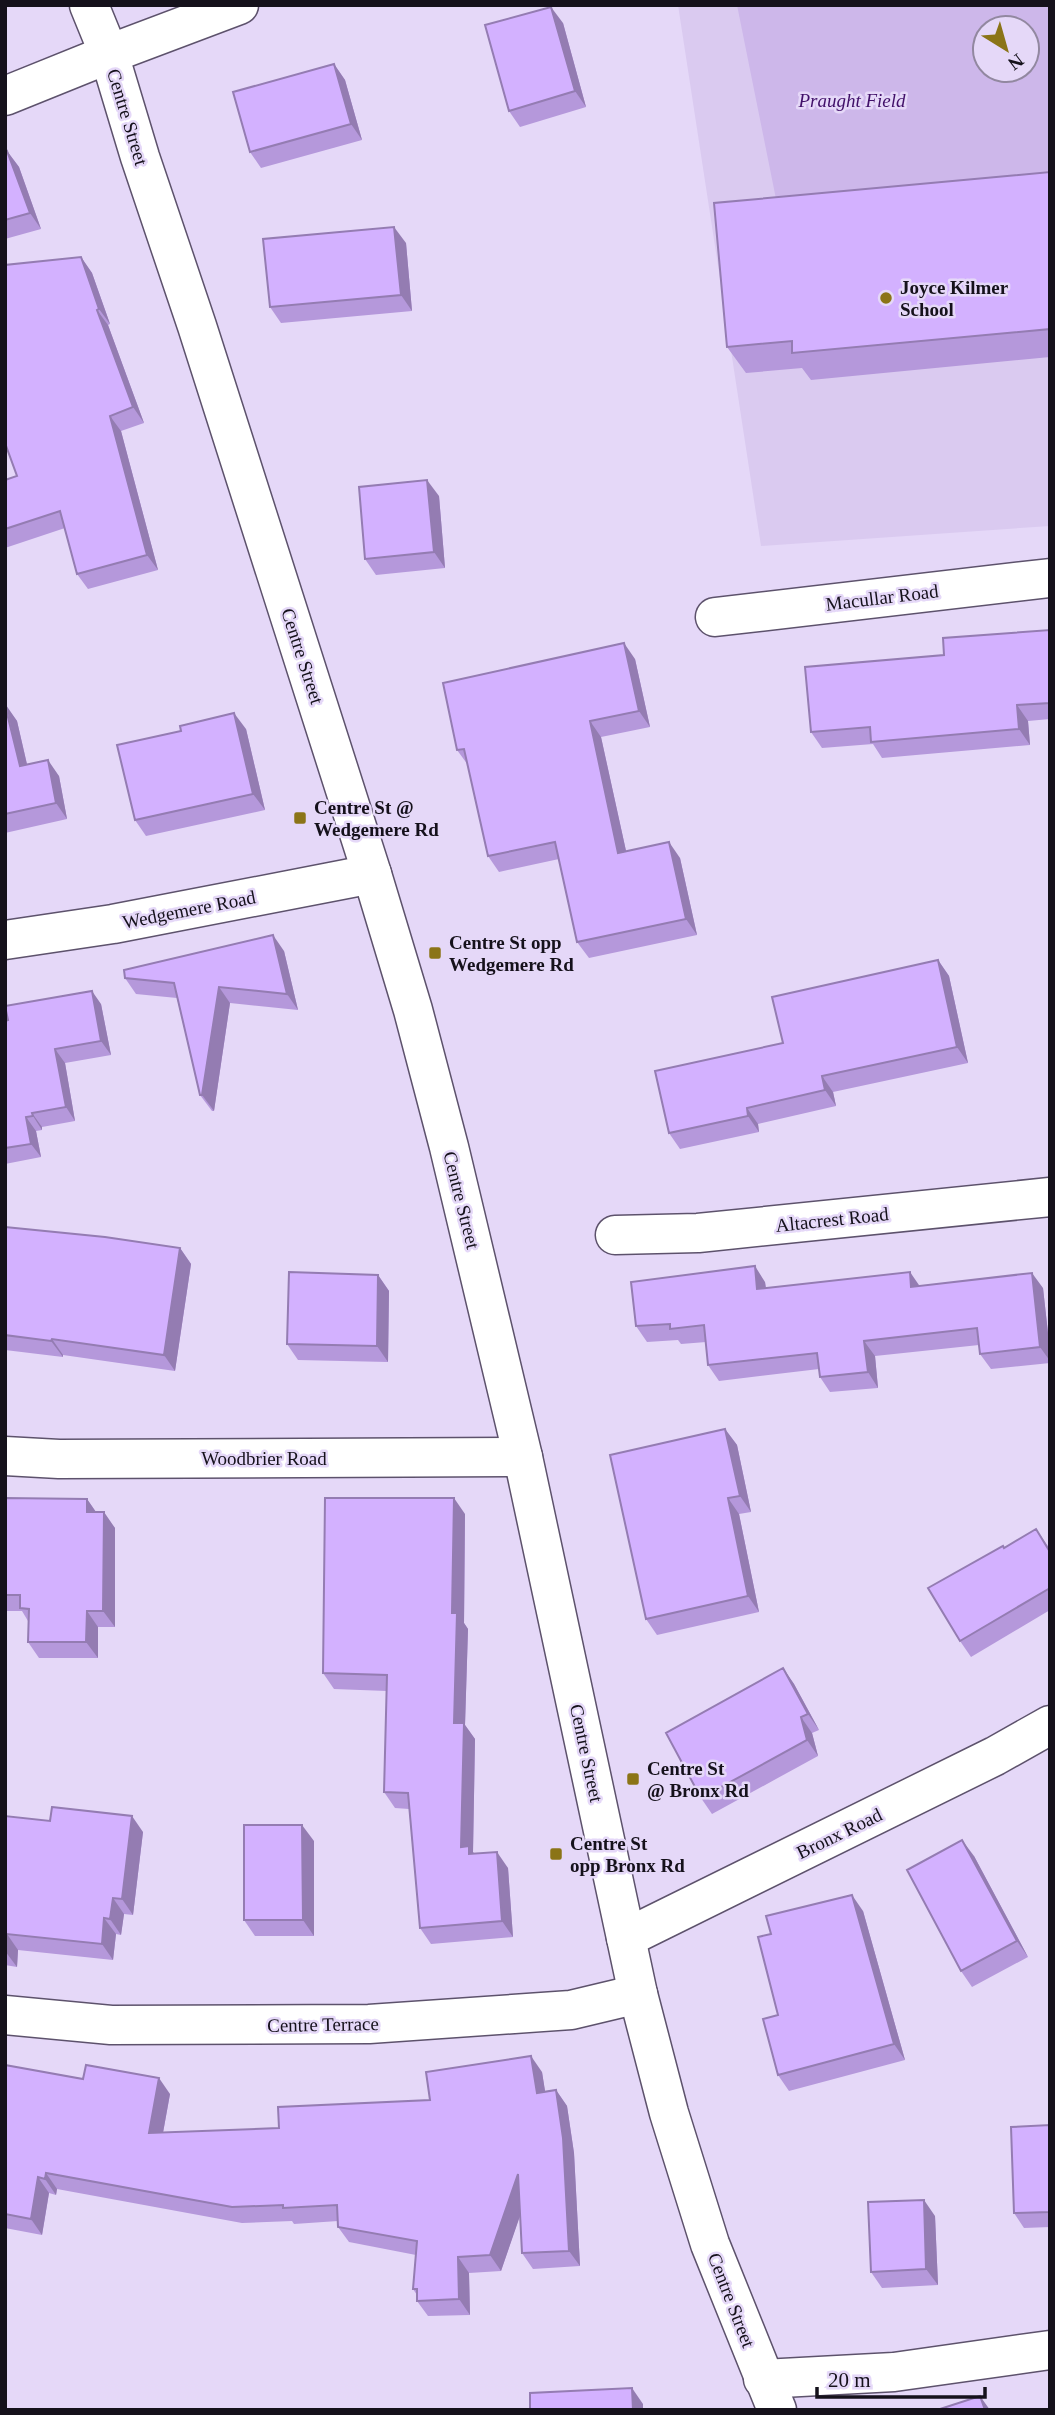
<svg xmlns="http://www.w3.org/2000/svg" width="1055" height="2415" viewBox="0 0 1055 2415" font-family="Georgia,serif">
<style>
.built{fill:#dacaf0;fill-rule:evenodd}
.green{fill:#cdb7ea;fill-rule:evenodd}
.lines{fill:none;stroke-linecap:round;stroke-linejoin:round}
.minor-casing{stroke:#5d526c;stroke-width:41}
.tertiary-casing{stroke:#5d526c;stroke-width:41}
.secondary-casing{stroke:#5d526c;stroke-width:41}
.minor{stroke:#fff;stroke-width:38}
.tertiary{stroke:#fff;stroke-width:38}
.secondary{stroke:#fff;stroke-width:38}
.wall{fill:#b598db}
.shaded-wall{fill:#947cb2}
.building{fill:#d3b1ff;stroke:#947cb2;stroke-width:2}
.poi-dot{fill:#8b7417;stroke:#e5d8f8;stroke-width:2.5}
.labels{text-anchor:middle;stroke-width:5;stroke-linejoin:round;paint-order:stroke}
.park-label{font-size:19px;font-style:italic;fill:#411069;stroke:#e5d8f8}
.street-label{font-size:19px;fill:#15111b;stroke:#e5d8f8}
.poi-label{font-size:19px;font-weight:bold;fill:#15111b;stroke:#e5d8f8;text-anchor:start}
</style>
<rect width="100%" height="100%" fill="#e5d8f8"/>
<!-- built -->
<path class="built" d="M 678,5 L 1050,5 L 1050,526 L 761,546 ZM 985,28 L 1027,28 L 1027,70 L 985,70 Z"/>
<!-- green -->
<path class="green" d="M 737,5 L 1050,5 L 1050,180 L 776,199 ZM 985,28 L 1027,28 L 1027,70 L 985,70 Z"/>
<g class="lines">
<defs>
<path id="minor" d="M 5,96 L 109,54
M 715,617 L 1050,578
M 5,940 L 113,924 L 372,874
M 615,1235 L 698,1233 L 1050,1197
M 5,1456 L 59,1459 L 523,1457
M 626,1938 L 995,1756 L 1050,1725
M 5,2015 L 111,2025 L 369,2024 L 571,2010 L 638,1994
M 763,2379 L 894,2372 L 1050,2350"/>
<path id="tertiary" d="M 109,54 L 239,5"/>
<path id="secondary" d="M 89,5 L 109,54 L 140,157 L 197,326 L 372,874 L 413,1010 L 449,1147 L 523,1457 L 638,1994 L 669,2113 L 710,2244 L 777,2410"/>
</defs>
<!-- minor casing -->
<use href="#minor" class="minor-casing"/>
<!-- tertiary casing -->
<use href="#tertiary" class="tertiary-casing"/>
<!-- secondary casing -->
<use href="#secondary" class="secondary-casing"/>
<!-- minor -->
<use href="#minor" class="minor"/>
<!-- tertiary -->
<use href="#tertiary" class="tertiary"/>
<!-- secondary -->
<use href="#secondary" class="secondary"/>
</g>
<!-- wall -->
<path class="wall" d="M 563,23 L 586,107 L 520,127 L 509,111 Z
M 334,64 L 345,80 L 362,140 L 261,168 L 250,152 Z
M 7,151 L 19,167 L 41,229 L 5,239 L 5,152 Z
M 1050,172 L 1050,357 L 811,380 L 802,368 L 746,373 L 727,347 Z
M 406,243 L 412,311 L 281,323 L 270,307 Z
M 81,257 L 92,273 L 110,324 L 108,325 L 144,423 L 121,431 L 158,570 L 88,589 L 77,574 L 65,528 L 5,548 L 5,480 L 17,476 Z
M 439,496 L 445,568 L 376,575 L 365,559 Z
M 1050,630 L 1050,719 L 1028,721 L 1030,745 L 882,758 L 873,744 L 822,748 L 811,732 L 944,655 Z
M 635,659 L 650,727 L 601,737 L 626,851 L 680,858 L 697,935 L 589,958 L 577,942 L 559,859 L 499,872 L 488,856 L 468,765 L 457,750 Z
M 5,705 L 17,721 L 27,764 L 59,776 L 67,819 L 5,833 Z
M 246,729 L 265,810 L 146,836 L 135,820 Z
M 284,951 L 298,1010 L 230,1003 L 214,1111 L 212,1111 L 200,1095 L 177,998 L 136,994 L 125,978 Z
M 938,960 L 949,976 L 968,1063 L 833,1092 L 836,1106 L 758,1124 L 759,1132 L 680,1149 L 669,1133 L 783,1043 Z
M 101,1004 L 111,1055 L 65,1063 L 75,1121 L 42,1127 L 42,1130 L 36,1131 L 41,1157 L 5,1164 L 5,1021 Z
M 5,1227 L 180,1248 L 191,1264 L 175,1371 L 63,1355 L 63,1357 L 5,1350 Z
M 378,1275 L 389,1291 L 388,1362 L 298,1360 L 287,1344 Z
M 765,1282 L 766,1288 L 919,1286 L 1043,1288 L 1050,1351 L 1050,1363 L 991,1369 L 980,1354 L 979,1345 L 875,1356 L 878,1388 L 830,1392 L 820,1377 L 819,1369 L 719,1381 L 708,1365 L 706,1342 L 681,1344 L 678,1340 L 647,1342 L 636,1326 Z
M 725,1429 L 737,1445 L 751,1512 L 739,1514 L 759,1612 L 657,1635 L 646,1619 Z
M 5,1498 L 87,1499 L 96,1512 L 115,1528 L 115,1627 L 98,1627 L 98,1658 L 39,1658 L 28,1642 L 28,1621 L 22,1611 L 5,1611 Z
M 465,1514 L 464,1623 L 468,1629 L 465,1725 L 475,1739 L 473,1852 L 474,1854 L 508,1868 L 513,1937 L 431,1944 L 420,1928 L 409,1809 L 395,1808 L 384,1792 L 387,1691 L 334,1689 L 323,1673 Z
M 1036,1529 L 1050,1549 L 1050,1610 L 971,1657 L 960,1641 Z
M 783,1668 L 794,1684 L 819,1730 L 812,1733 L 818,1756 L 712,1814 L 701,1798 Z
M 5,1816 L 143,1832 L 133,1915 L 124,1914 L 121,1935 L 116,1934 L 113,1960 L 18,1950 L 17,1967 L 5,1965 Z
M 314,1841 L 314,1936 L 255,1936 L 244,1920 Z
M 974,1856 L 1028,1957 L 972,1987 L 961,1971 Z
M 863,1911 L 905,2060 L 789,2091 L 778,2075 L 778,2015 Z
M 5,2065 L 170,2094 L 163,2133 L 279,2128 L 430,2100 L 542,2072 L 545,2092 L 556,2090 L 567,2106 L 574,2153 L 580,2266 L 533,2269 L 522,2253 L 520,2215 L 501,2271 L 469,2273 L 470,2315 L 428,2316 L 417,2301 L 417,2295 L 413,2289 L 416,2255 L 349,2242 L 338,2227 L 338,2221 L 294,2224 L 292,2221 L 242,2223 L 57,2189 L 56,2195 L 49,2193 L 42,2235 L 5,2228 Z
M 1050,2125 L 1050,2227 L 1024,2228 L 1014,2213 Z
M 935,2216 L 938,2285 L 882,2288 L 871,2272 Z"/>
<!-- shaded-wall -->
<path class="shaded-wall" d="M 551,7 L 563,23 L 586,107 L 575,91 Z
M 334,64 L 345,80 L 362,140 L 351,124 Z
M 7,151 L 19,167 L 41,229 L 30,213 Z
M 394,227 L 406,243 L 412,311 L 401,295 Z
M 81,257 L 92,273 L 110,324 L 99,309 Z
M 97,310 L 108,325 L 144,423 L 133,407 Z
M 110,416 L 121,431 L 158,570 L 147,555 Z
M 427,480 L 439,496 L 445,568 L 434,552 Z
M 624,643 L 635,659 L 650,727 L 639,711 Z
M 6,705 L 17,721 L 31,782 L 20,766 Z
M 1017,705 L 1028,721 L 1030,745 L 1019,729 Z
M 234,713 L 246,729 L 265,810 L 253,794 Z
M 590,721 L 601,737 L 630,869 L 618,853 Z
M 48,760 L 59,776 L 67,819 L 56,803 Z
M 669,842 L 680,858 L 697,935 L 686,919 Z
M 273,935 L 284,951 L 298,1010 L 287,994 Z
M 938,960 L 949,976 L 968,1063 L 957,1047 Z
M 219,987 L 230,1003 L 214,1111 L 202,1095 Z
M 92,991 L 101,1004 L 111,1055 L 101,1041 Z
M 55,1049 L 65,1063 L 75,1121 L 66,1107 Z
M 822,1076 L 833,1092 L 836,1106 L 825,1090 Z
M 747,1108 L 758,1124 L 759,1132 L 748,1116 Z
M 32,1113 L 42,1127 L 42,1130 L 33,1116 Z
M 26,1117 L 36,1131 L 41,1157 L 31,1144 Z
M 180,1248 L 191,1264 L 175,1371 L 164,1355 Z
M 755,1266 L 765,1282 L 768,1305 L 757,1289 Z
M 910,1272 L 921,1288 L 911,1287 Z
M 1032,1273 L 1043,1288 L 1050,1351 L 1050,1361 L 1040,1347 Z
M 378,1275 L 389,1291 L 388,1362 L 377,1346 Z
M 52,1339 L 63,1355 L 63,1357 L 51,1341 Z
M 864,1341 L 875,1356 L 878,1388 L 868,1372 Z
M 725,1429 L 737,1445 L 751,1512 L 740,1496 Z
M 454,1498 L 465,1514 L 464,1623 L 468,1629 L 465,1725 L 475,1739 L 473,1852 L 480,1862 L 461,1847 L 454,1723 L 452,1613 Z
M 728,1498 L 739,1514 L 759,1612 L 748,1596 Z
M 87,1499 L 98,1515 L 87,1512 Z
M 104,1512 L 115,1528 L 115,1627 L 103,1611 Z
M 87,1611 L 98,1627 L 98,1658 L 86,1642 Z
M 783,1668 L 794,1684 L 819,1730 L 808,1714 Z
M 801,1717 L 812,1733 L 818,1756 L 807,1740 Z
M 132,1816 L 143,1832 L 133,1915 L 122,1899 Z
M 302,1825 L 314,1841 L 314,1936 L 303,1920 Z
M 962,1840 L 974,1856 L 1028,1957 L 1017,1941 Z
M 497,1852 L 508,1868 L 513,1937 L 502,1921 Z
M 852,1895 L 863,1911 L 905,2060 L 894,2044 Z
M 113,1898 L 124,1914 L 121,1935 L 110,1919 Z
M 104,1918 L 116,1934 L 113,1960 L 102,1944 Z
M 7,1934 L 18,1950 L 17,1967 L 5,1951 Z
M 531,2056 L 542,2072 L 548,2109 L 537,2093 Z
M 159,2078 L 170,2094 L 160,2149 L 149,2133 Z
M 556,2090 L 567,2106 L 574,2153 L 580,2266 L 569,2251 Z
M 46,2173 L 57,2189 L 56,2195 L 45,2179 Z
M 518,2174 L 529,2190 L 501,2271 L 490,2255 Z
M 38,2177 L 49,2193 L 42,2235 L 31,2219 Z
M 924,2200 L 935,2216 L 938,2285 L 926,2269 Z
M 458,2257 L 469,2273 L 470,2315 L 459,2299 Z
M 632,2388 L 643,2404 L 643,2410 L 633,2410 Z
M 980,2396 L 990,2410 L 985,2410 Z"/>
<!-- building -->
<path class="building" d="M 551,7 L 575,91 L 509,111 L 485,25 Z
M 334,64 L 351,124 L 250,152 L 233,92 Z
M 7,151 L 30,213 L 5,220 L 5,152 Z
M 1050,172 L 1050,329 L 792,353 L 792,341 L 727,347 L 714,203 Z
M 394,227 L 401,295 L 270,307 L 263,239 Z
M 81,257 L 99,309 L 97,310 L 133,407 L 110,416 L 147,555 L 77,574 L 60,511 L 5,529 L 5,480 L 17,476 L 5,443 L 5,265 Z
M 427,480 L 434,552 L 365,559 L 359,487 Z
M 1050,630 L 1050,703 L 1017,705 L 1019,729 L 871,742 L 870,727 L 811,732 L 805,667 L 944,655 L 943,638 Z
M 624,643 L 639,711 L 590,721 L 618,853 L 669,842 L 686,919 L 577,942 L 555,842 L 488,856 L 464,749 L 457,750 L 443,683 Z
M 5,705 L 20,766 L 48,760 L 56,803 L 5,814 Z
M 234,713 L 253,794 L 135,820 L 117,745 L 181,731 L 180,726 Z
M 273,935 L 287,994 L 219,987 L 202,1095 L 200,1095 L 174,983 L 125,978 L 124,970 Z
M 938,960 L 957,1047 L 822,1076 L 825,1090 L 747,1108 L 748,1116 L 669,1133 L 655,1071 L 783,1043 L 772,997 Z
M 92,991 L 101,1041 L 55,1049 L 66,1107 L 32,1113 L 33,1116 L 26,1117 L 31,1144 L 5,1148 L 5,1021 L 8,1020 L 5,1006 Z
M 5,1227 L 105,1237 L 180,1248 L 164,1355 L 52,1339 L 51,1341 L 5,1335 Z
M 755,1266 L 757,1289 L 910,1272 L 911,1287 L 1032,1273 L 1040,1347 L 980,1354 L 977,1328 L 864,1341 L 868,1372 L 820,1377 L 817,1353 L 708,1365 L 704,1325 L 670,1329 L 670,1324 L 636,1326 L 631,1282 Z
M 289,1272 L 378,1275 L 377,1346 L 287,1344 Z
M 725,1429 L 740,1496 L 728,1498 L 748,1596 L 646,1619 L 610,1455 Z
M 5,1498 L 87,1499 L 87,1512 L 104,1512 L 103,1611 L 87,1611 L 86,1642 L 28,1642 L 29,1609 L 20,1608 L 20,1595 L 5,1595 Z
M 325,1498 L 454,1498 L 452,1613 L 457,1613 L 454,1723 L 464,1723 L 461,1847 L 469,1846 L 469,1854 L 497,1852 L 502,1921 L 420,1928 L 408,1793 L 384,1792 L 387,1675 L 323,1673 Z
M 1036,1529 L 1050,1552 L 1050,1588 L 960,1641 L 928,1588 L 1003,1546 L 1004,1548 Z
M 783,1668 L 808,1714 L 801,1717 L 807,1740 L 701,1798 L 666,1733 Z
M 52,1807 L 132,1816 L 122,1899 L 113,1898 L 110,1919 L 104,1918 L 102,1944 L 7,1934 L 5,1951 L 5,1816 L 50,1821 Z
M 244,1825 L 302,1825 L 303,1920 L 244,1920 Z
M 962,1840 L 1017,1941 L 961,1971 L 907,1870 Z
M 852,1895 L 894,2044 L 778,2075 L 763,2019 L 778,2015 L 758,1937 L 771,1934 L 766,1916 Z
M 531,2056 L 537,2093 L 556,2090 L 563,2138 L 569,2251 L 522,2253 L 518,2174 L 490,2255 L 458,2257 L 459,2299 L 417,2301 L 417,2289 L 413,2289 L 417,2241 L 338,2227 L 337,2205 L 283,2208 L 283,2205 L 232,2207 L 46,2173 L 45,2179 L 38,2177 L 31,2219 L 5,2214 L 5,2065 L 83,2079 L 86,2065 L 159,2078 L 149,2133 L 279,2128 L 278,2107 L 430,2100 L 426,2072 Z
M 1050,2125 L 1050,2212 L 1014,2213 L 1011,2127 Z
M 924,2200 L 926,2269 L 871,2272 L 868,2202 Z
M 632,2388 L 633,2410 L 530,2410 L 530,2393 Z
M 980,2396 L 985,2410 L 937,2410 Z"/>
<!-- markers -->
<g class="poi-dot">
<circle cx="886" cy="298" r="7"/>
<rect x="293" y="811" width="14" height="14" rx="3.5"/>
<rect x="428" y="946" width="14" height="14" rx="3.5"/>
<rect x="626" y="1772" width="14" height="14" rx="3.5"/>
<rect x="549" y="1847" width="14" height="14" rx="3.5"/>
</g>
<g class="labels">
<!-- park labels -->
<g class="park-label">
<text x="852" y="107">Praught Field</text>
</g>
<!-- street labels -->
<g class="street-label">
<text transform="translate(128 117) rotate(73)" y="7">Centre Street</text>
<text transform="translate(882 597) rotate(-7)" y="7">Macullar Road</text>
<text transform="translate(303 656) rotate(72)" y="7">Centre Street</text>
<text transform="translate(189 909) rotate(-11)" y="7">Wedgemere Road</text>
<text transform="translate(462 1200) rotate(76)" y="7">Centre Street</text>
<text transform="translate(832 1219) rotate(-6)" y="7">Altacrest Road</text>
<text x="264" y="1465">Woodbrier Road</text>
<text transform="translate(587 1753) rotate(78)" y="7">Centre Street</text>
<text transform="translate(839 1833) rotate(-26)" y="7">Bronx Road</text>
<text transform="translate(323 2024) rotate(-1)" y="7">Centre Terrace</text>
<text transform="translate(732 2300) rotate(69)" y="7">Centre Street</text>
</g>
<!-- poi labels -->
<g class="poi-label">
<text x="900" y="294">Joyce Kilmer<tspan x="900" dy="22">School</tspan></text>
<text x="314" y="814">Centre St @<tspan x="314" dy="22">Wedgemere Rd</tspan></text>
<text x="449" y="949">Centre St opp<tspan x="449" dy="22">Wedgemere Rd</tspan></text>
<text x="647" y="1775">Centre St<tspan x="647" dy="22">@ Bronx Rd</tspan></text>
<text x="570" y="1850">Centre St<tspan x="570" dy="22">opp Bronx Rd</tspan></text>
</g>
</g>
<!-- border -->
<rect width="1055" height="2415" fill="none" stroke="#15111b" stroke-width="14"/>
<!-- north arrow -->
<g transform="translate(1006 49) rotate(143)"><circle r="33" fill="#e5d8f8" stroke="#9288a0" stroke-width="2"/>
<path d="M0-5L12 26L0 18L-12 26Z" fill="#8b7417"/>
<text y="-10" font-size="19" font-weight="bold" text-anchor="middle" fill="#15111b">N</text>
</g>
<!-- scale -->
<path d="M817 2387v10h168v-10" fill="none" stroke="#15111b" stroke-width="3.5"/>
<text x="828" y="2387" font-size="21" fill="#15111b" stroke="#e5d8f8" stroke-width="5" paint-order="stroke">20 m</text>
</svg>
